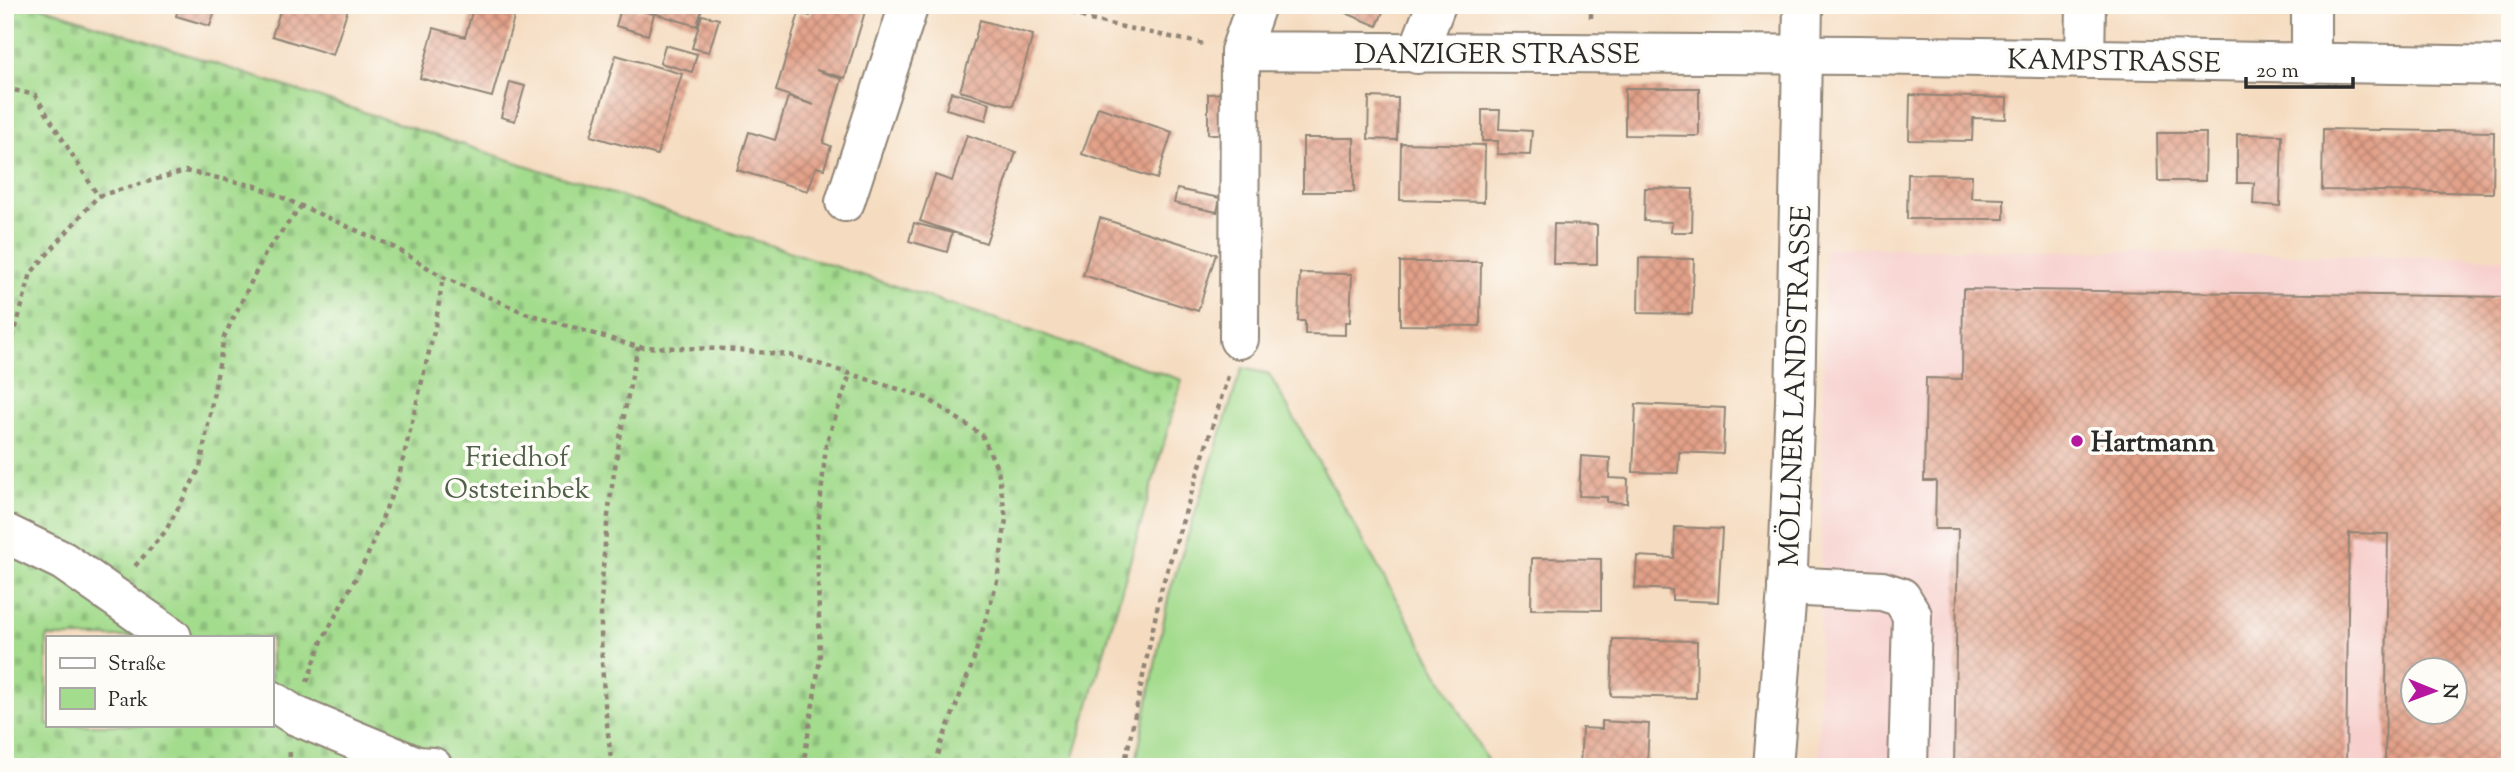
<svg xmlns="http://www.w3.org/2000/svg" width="2515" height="772" viewBox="0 0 2515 772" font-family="'Sorts Mill Goudy',serif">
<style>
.built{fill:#f7d0cd;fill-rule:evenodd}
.green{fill:#a4dc8e;stroke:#68845c;stroke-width:2}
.cemetery{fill:url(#cemetery-stones);stroke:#68845c;stroke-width:2;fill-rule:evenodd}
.building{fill:url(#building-cross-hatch);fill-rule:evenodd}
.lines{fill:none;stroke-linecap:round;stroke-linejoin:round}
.minor-casing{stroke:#908476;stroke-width:42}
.major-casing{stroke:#908476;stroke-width:42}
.path{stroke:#908476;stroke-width:4.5;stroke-dasharray:5 5;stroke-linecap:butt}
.minor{stroke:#fff;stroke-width:38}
.major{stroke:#fff;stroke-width:38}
.poi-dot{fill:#b5179e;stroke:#fdfcf7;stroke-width:2.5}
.labels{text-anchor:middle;stroke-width:7;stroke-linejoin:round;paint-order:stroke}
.street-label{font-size:28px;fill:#2b2b2b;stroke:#fdfcf7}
.poi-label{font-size:28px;font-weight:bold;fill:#2b2b2b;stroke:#fdfcf7;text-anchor:start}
.park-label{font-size:28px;fill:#4f6049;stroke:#fdfcf7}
</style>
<defs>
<pattern id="cemetery-stones" width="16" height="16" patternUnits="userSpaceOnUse" patternTransform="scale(1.75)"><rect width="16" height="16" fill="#a4dc8e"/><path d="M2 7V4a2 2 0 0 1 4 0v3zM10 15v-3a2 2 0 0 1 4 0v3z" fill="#8dbd7b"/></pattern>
<pattern id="building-cross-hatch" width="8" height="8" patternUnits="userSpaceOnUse" patternTransform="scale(1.75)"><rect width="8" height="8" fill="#e3a189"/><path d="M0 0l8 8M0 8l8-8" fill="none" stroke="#b88370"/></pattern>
</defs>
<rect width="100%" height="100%" fill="#fdfcf7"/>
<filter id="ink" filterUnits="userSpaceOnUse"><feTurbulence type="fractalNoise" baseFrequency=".0143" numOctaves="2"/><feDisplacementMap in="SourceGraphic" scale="14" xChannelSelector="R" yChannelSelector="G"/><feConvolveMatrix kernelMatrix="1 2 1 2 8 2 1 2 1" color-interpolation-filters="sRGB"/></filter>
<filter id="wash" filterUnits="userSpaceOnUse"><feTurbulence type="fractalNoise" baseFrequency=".00686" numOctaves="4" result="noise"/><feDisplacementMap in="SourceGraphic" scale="28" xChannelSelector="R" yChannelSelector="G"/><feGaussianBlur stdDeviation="1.57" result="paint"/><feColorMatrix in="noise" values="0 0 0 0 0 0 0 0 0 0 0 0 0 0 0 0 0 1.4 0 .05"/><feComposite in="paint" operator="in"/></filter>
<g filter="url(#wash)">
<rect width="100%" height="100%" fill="#f5dcc0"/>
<!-- built -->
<path class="built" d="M 1825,247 L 2510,258 L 2510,767 L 1818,767 ZM 2414,670 L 2456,670 L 2456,712 L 2414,712 Z"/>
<!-- green -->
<path class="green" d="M 1242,368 L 1269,374 L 1491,767 L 1135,767 L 1169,594 Z"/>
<!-- cemetery -->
<path class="cemetery" d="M 5,5 L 36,5 L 1182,380 L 1071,767 L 5,767 ZM 47,637 L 271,637 L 271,725 L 47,725 Z"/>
<g id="blocks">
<!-- building -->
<path class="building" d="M 179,5 L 217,5 L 210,26 L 176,16 Z
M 282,5 L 349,5 L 333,55 L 272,36 Z
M 474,5 L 483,5 L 515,14 L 492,97 L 420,78 L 434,28 L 465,37 Z
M 622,5 L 654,14 L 648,35 L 616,26 Z
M 641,5 L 703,5 L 697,26 L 640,9 Z
M 814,5 L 867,5 L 845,78 L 816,70 L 842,79 L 823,143 L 831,146 L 824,169 L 816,167 L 808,191 L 737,170 L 749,132 L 775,140 L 788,97 L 814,105 L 776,91 L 799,13 L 810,16 Z
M 1327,5 L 1386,5 L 1377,26 Z
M 702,15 L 719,19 L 709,52 L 692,48 Z
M 980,20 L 1033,35 L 1013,106 L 960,91 Z
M 665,45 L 697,54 L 692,72 L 660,63 Z
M 616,55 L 682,74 L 657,155 L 591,136 Z
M 510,82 L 525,86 L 515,121 L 501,117 Z
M 1625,88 L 1699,88 L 1699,136 L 1625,135 Z
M 951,92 L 990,103 L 986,120 L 946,109 Z
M 1224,93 L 1224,134 L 1208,134 L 1208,94 Z
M 1910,95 L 2007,98 L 2006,119 L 1973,118 L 1972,141 L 1909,140 Z
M 1369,97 L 1398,98 L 1397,140 L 1368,139 Z
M 1098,107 L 1172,132 L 1157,179 L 1082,154 Z
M 1482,110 L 1500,110 L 1499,129 L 1532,131 L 1530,155 L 1497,154 L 1498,141 L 1482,141 Z
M 2323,129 L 2494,132 L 2493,193 L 2322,190 Z
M 2157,133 L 2206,133 L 2205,181 L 2158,181 Z
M 2237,134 L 2282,135 L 2280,206 L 2253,204 L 2254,183 L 2237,183 Z
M 967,135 L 1016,152 L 986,243 L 920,221 L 935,175 L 952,181 Z
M 1303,138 L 1354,138 L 1354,192 L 1303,192 Z
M 1401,143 L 1485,145 L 1484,202 L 1400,200 Z
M 1908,174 L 1972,175 L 1971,198 L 2004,199 L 2004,219 L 1907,219 Z
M 1645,188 L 1693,189 L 1692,232 L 1671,232 L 1672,222 L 1644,221 Z
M 1177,189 L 1220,198 L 1217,212 L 1174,203 Z
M 1100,218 L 1216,254 L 1198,311 L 1083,275 Z
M 914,223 L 952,233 L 947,252 L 909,241 Z
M 1554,224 L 1597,225 L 1597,264 L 1553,264 Z
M 1639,258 L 1694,259 L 1692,314 L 1638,313 Z
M 1400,262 L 1481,262 L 1480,326 L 1400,325 Z
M 1300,273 L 1352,274 L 1350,322 L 1345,322 L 1345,335 L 1305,334 L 1305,321 L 1298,321 Z
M 1963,289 L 2510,297 L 2510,767 L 2385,767 L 2388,534 L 2349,533 L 2346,767 L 1954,767 L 1958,529 L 1935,529 L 1936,481 L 1924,481 L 1926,378 L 1962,379 ZM 2414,670 L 2456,670 L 2456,712 L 2414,712 Z
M 1636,404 L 1725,408 L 1723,454 L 1679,452 L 1678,473 L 1633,472 Z
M 1581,456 L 1610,458 L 1609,478 L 1628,479 L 1627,503 L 1607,502 L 1607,497 L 1579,496 Z
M 1675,527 L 1722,529 L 1718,602 L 1672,600 L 1672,590 L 1635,588 L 1637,556 L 1674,558 Z
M 1532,558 L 1601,559 L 1601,610 L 1531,609 Z
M 1613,639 L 1697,641 L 1696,698 L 1611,696 Z
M 1602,721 L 1649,724 L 1647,767 L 1580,767 L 1582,728 L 1602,729 Z"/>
</g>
</g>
<g filter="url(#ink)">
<use href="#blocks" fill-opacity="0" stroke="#908476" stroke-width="2"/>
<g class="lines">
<defs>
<path id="minor" d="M 2311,5 L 2311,64
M 1240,51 L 1859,55 L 2510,66
M 1417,54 L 1436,5
M 2085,59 L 2086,5
M 845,202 L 909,5
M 1239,339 L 1240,51 L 1256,5
M 5,533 L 63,561 L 172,637
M 1787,586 L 1882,591 L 1901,597 L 1912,615 L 1908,767
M 271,700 L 294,715 L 417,766 L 433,767"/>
<path id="major" d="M 1773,767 L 1787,591 L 1795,403 L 1803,5"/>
</defs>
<!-- minor casing -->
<use href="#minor" class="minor-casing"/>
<!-- major casing -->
<use href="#major" class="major-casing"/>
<!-- path -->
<path class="path" d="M 1053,5 L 1090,20 L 1204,44
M 1591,18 L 1591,5
M 5,88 L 35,95 L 98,196
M 5,367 L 31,273 L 98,196 L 185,171 L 256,186 L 394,247 L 443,277 L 525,313 L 638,347 L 725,349 L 790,355 L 927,398 L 982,435 L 998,470 L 1006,519 L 997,581 L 972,665 L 941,744 L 935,767
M 135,566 L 165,532 L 200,468 L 224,337 L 266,252 L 302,205
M 307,682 L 322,641 L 367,557 L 399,476 L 435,327 L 443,277
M 289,767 L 290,751
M 612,767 C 606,719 601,671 601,623 C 601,530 619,437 638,347
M 803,767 L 820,659 L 817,537 L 826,444 L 850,374
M 1124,767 L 1161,590 L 1229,373"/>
<!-- minor -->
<use href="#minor" class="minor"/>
<!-- major -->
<use href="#major" class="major"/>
</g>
</g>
<!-- markers -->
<circle class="poi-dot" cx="2077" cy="441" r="7"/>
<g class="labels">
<!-- street labels -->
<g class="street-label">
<text x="1497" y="63">DANZIGER STRASSE</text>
<text transform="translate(2114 60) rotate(1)" y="10">KAMPSTRASSE</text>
<text transform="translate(1794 386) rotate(-88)" y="10">MÖLLNER LANDSTRASSE</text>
</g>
<!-- poi labels -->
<g class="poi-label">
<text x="2091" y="451">Hartmann</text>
</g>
<!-- park labels -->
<g class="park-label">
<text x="517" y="466">Friedhof<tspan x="517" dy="32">Oststeinbek</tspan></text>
</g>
</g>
<!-- margin -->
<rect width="2515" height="772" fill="none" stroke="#fdfcf7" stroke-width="28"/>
<!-- legend -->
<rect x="46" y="636" width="228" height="91" fill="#fdfcf7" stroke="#a9a8a5" stroke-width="2"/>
<rect x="60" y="658" width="35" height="10" fill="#ffffff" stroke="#a9a8a5" stroke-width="2"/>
<text x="108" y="670" font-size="21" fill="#2b2b2b">Straße</text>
<rect x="60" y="688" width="35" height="21" fill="#a4dc8e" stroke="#a9a8a5" stroke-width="2"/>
<text x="108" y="706" font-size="21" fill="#2b2b2b">Park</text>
<!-- north arrow -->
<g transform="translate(2434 691) rotate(91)"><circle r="33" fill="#fdfcf7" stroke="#a9a8a5" stroke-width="2"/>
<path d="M0-5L12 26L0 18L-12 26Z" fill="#b5179e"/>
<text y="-10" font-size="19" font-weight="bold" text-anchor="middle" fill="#2b2b2b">N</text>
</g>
<!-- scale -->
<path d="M2246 77v10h107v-10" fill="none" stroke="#2b2b2b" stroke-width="3.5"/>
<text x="2256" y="77" font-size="21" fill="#2b2b2b" stroke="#fdfcf7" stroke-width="5" paint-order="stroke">20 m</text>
</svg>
